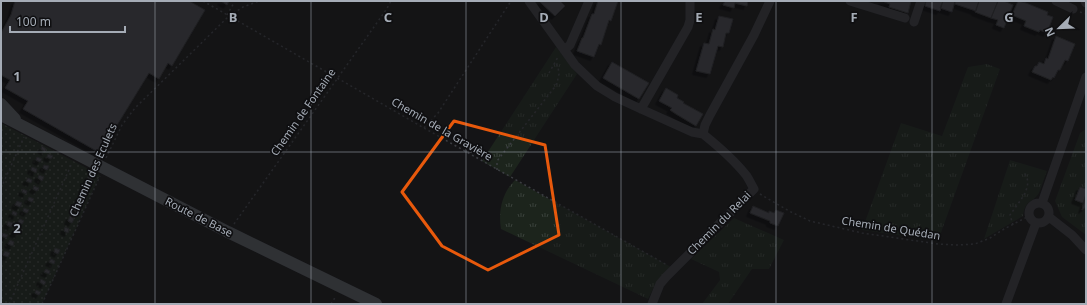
<svg xmlns="http://www.w3.org/2000/svg" width="1087" height="305" viewBox="0 0 1087 305" font-family="'Noto Sans',sans-serif">
<style>
.grass{fill:url(#grass-tufts)}
.garden{fill:url(#garden-dots)}
.building{fill:#404246;stroke:#2e2e32;filter:url(#shadow)}
.lines{fill:none;stroke-linecap:round;stroke-linejoin:round}
.path{stroke:#3b3d42;stroke-width:1.5;stroke-dasharray:2 3;stroke-linecap:butt}
.minor{stroke:#35363b;stroke-width:9}
.major{stroke:#50545a;stroke-width:12}
.marked{fill:none;stroke:#e8590c;stroke-width:3;stroke-linejoin:round}
.grid{fill:none;stroke:#a5acb6;stroke-width:1;stroke-opacity:0.55}
.labels{text-anchor:middle;stroke-width:3.5;stroke-linejoin:round;paint-order:stroke}
.street-label{font-size:11px;fill:#a5acb6;stroke:#0f0f11}
.grid-label{font-size:13px;text-anchor:middle;font-weight:bold;fill:#a5acb6;stroke:#0f0f11;stroke-width:3.5;stroke-linejoin:round;paint-order:stroke}
</style>
<defs>
<pattern id="grass-tufts" width="24" height="20" patternUnits="userSpaceOnUse"><rect width="24" height="20" fill="#1c241c"/><path d="M3 7l-1-3M5 7V3M7 7l1-3M15 17l-1-3M17 17v-4M19 17l1-3" fill="none" stroke="#3a413b"/></pattern>
<pattern id="garden-dots" width="8" height="8" patternUnits="userSpaceOnUse"><rect width="8" height="8" fill="#1c241c"/><path d="M2 2h.1M6 6h.1" fill="none" stroke="#3a413b" stroke-width="1.8" stroke-linecap="round"/></pattern>
<filter id="shadow"><feDropShadow dx="-3.5" dy="3.5" stdDeviation="0" flood-color="#0009"/></filter>
</defs>
<rect width="100%" height="100%" fill="#141416"/>
<!-- grass -->
<path class="grass" d="M 556,47 L 577,74 L 510,177 L 482,161 Z
M 987,64 L 1000,69 L 938,241 L 862,230 L 901,123 L 942,136 L 968,67 Z
M 1086,129 L 1086,235 L 1062,217 L 1055,201 L 1080,133 Z
M 1010,160 L 1047,171 C 1044,178 1042,186 1039,193 C 1031,205 1026,198 1023,216 L 984,239 Z
M 515,180 L 671,267 L 656,283 L 648,299 L 501,229 C 498,211 502,193 515,180 Z
M 734,218 L 784,240 L 769,269 L 752,269 L 728,304 L 702,304 L 720,280 L 719,272 L 691,259 Z"/>
<!-- garden -->
<path class="garden" d="M 1,123 L 100,175 L 42,304 L 1,304 Z"/>
<!-- building -->
<path class="building" d="M 15,1 L 189,1 L 205,10 L 172,66 L 168,63 L 159,79 L 149,73 L 100,153 L 23,109 L 28,101 L 5,88 L 10,80 L 1,75 L 1,33 L 11,15 Z
M 221,1 L 229,1 L 227,5 Z
M 541,1 L 560,1 L 565,6 L 555,16 L 540,2 Z
M 598,1 L 618,1 L 611,21 L 609,20 L 601,45 L 599,44 L 594,57 L 577,51 L 582,38 L 583,38 L 592,14 L 594,14 Z
M 725,1 L 748,1 L 747,6 L 735,3 L 734,8 L 723,5 Z
M 882,1 L 911,1 L 908,13 L 889,7 L 890,4 Z
M 926,1 L 943,1 L 940,11 L 925,6 Z
M 943,1 L 955,1 L 952,12 L 940,8 Z
M 955,1 L 979,1 L 976,11 L 955,4 Z
M 979,1 L 998,1 L 991,18 L 975,12 Z
M 998,1 L 1004,1 L 1013,5 L 1004,28 L 996,25 L 998,20 L 991,18 Z
M 1018,1 L 1026,3 L 1048,12 L 1047,15 L 1053,17 L 1047,33 L 1040,30 L 1039,32 L 1024,26 L 1026,21 L 1012,15 Z
M 719,16 L 733,19 L 729,33 L 726,33 L 723,47 L 718,46 L 710,74 L 696,71 L 704,43 L 709,44 L 713,29 L 715,30 Z
M 1056,36 L 1075,44 L 1068,61 L 1065,60 L 1060,70 L 1058,70 L 1054,78 L 1053,77 L 1051,80 L 1032,72 L 1035,66 L 1037,66 L 1039,62 L 1044,64 L 1046,58 L 1048,59 Z
M 612,62 L 649,83 L 639,99 L 603,78 Z
M 666,88 L 678,95 L 677,98 L 684,102 L 683,103 L 703,114 L 696,126 L 676,114 L 670,110 L 672,108 L 659,101 Z
M 42,146 L 46,149 L 45,152 L 41,149 Z
M 48,154 L 53,156 L 51,159 L 47,157 Z
M 37,157 L 42,159 L 40,162 L 36,160 Z
M 44,165 L 49,166 L 47,170 L 43,168 Z
M 32,167 L 37,169 L 36,173 L 31,170 Z
M 39,175 L 44,177 L 42,181 L 38,178 Z
M 89,175 L 93,177 L 91,183 L 86,181 Z
M 28,178 L 32,180 L 31,183 L 26,181 Z
M 84,185 L 89,188 L 87,191 L 82,189 Z
M 34,186 L 39,188 L 37,191 L 33,189 Z
M 1080,187 L 1086,189 L 1086,194 L 1083,203 L 1075,200 Z
M 23,189 L 27,191 L 26,194 L 22,192 Z
M 79,196 L 84,198 L 82,202 L 78,199 Z
M 29,197 L 34,199 L 32,202 L 28,200 Z
M 1086,197 L 1086,207 L 1082,210 Z
M 17,201 L 22,203 L 20,207 L 15,205 Z
M 75,206 L 79,208 L 78,212 L 73,210 Z
M 753,206 L 769,213 L 769,211 L 774,213 L 776,210 L 784,213 L 778,226 L 770,223 L 770,221 L 750,213 Z
M 24,208 L 29,210 L 27,213 L 23,211 Z
M 13,211 L 17,213 L 16,216 L 12,214 Z
M 70,216 L 74,219 L 72,223 L 68,221 Z
M 20,219 L 24,221 L 22,224 L 18,222 Z
M 8,221 L 13,223 L 11,227 L 7,225 Z
M 65,227 L 69,229 L 68,233 L 64,231 Z
M 15,229 L 19,231 L 18,235 L 13,233 Z
M 3,233 L 8,235 L 6,238 L 2,236 Z
M 10,240 L 14,242 L 13,246 L 8,244 Z
M 55,248 L 60,250 L 58,254 L 54,252 Z
M 5,251 L 10,253 L 8,257 L 3,255 Z
M 51,259 L 55,261 L 54,264 L 49,262 Z
M 46,269 L 50,271 L 49,274 L 44,272 Z
M 41,279 L 46,282 L 44,285 L 40,282 Z
M 36,290 L 41,292 L 39,295 L 35,293 Z"/>
<g class="lines">
<!-- path -->
<path class="path" d="M 203,1 L 424,128 L 667,265
M 1080,12 L 1086,14
M 227,15 L 235,1
M 549,73 L 558,57
M 424,128 L 438,113 L 511,1
M 106,158 L 122,125 L 135,108 L 229,16 L 243,7 L 259,1
M 497,170 L 497,161 L 554,88 L 557,83 L 559,74 L 558,67 L 555,62
M 1,188 L 24,137
M 760,194 L 789,211 L 810,221 L 862,233 L 938,244 L 958,245 L 975,244 L 990,238 L 1004,229 L 1029,216
M 234,224 L 386,10 L 391,1
M 1013,225 L 1010,215 C 1018,203 1034,187 1025,174
M 9,304 L 72,163
M 42,304 L 100,176
M 331,304 L 336,296"/>
<!-- minor -->
<path class="minor" d="M 529,1 L 575,65 L 597,86 L 615,97 L 641,109 L 692,132 L 703,134
M 850,1 L 905,18
M 1056,1 L 1073,9
M 1085,1 L 1086,3
M 914,22 L 921,1
M 564,50 L 570,45 L 589,1
M 641,109 L 688,27 L 690,20 L 690,1
M1029 213a10 10 0 1 1 20 0a10 10 0 1 1-20 0Z
M 1042,203 L 1086,77
M 1049,217 L 1072,235 L 1086,250
M 652,304 L 660,284 L 666,277 L 754,189 C 751,184 749,179 746,175 C 734,160 718,146 703,134 L 705,125 L 710,115 L 754,35 L 770,1
M 1006,304 L 1036,223"/>
<!-- major -->
<path class="major" d="M 1,104 L 15,119
M 1,115 L 228,232 L 376,304"/>
</g>
<!-- marked area -->
<path d="M0 0H1087V305H0ZM 454,121 L 545,145 L 559,235 L 488,270 L 442,246 L 402,192 Z" fill="#141416" fill-opacity=".55" fill-rule="evenodd"/>
<path class="marked" d="M 454,121 L 545,145 L 559,235 L 488,270 L 442,246 L 402,192 Z"/>
<!-- grid -->
<path class="grid" d="M 155,1 L 155,304M 311,1 L 311,304M 466,1 L 466,304M 621,1 L 621,304M 776,1 L 776,304M 932,1 L 932,304M 1,152 L 1086,152"/>
<g class="labels">
<!-- street labels -->
<g class="street-label">
<text transform="translate(303 112) rotate(-55)" y="4">Chemin de Fontaine</text>
<text transform="translate(442 129) rotate(30)" y="4">Chemin de la Gravière</text>
<text transform="translate(93 170) rotate(-66)" y="4">Chemin des Eculets</text>
<text transform="translate(199 217) rotate(27)" y="4">Route de Base</text>
<text transform="translate(719 223) rotate(-45)" y="4">Chemin du Relai</text>
<text transform="translate(891 228) rotate(9)" y="4">Chemin de Quédan</text>
</g>
</g>
<g class="grid-label">
<text x="233" y="22">B</text>
<text x="388" y="22">C</text>
<text x="544" y="22">D</text>
<text x="699" y="22">E</text>
<text x="854" y="22">F</text>
<text x="1009" y="22">G</text>
<text x="17" y="81">1</text>
<text x="17" y="233">2</text>
</g>
<!-- border -->
<rect width="1087" height="305" fill="none" stroke="#a5acb6" stroke-width="4"/>
<!-- north arrow -->
<g transform="translate(1059 28) rotate(247)" stroke="#0f0f11" stroke-width="3" paint-order="stroke">
<path d="M0-3L7 15L0 10L-7 15Z" fill="#a5acb6"/>
<text y="-6" font-size="11" font-weight="bold" text-anchor="middle" fill="#a5acb6">N</text>
</g>
<!-- scale -->
<path d="M10 26v6h115v-6" fill="none" stroke="#a5acb6" stroke-width="2"/>
<text x="16" y="26" font-size="12" fill="#a5acb6" stroke="#0f0f11" stroke-width="3" paint-order="stroke">100 m</text>
</svg>
